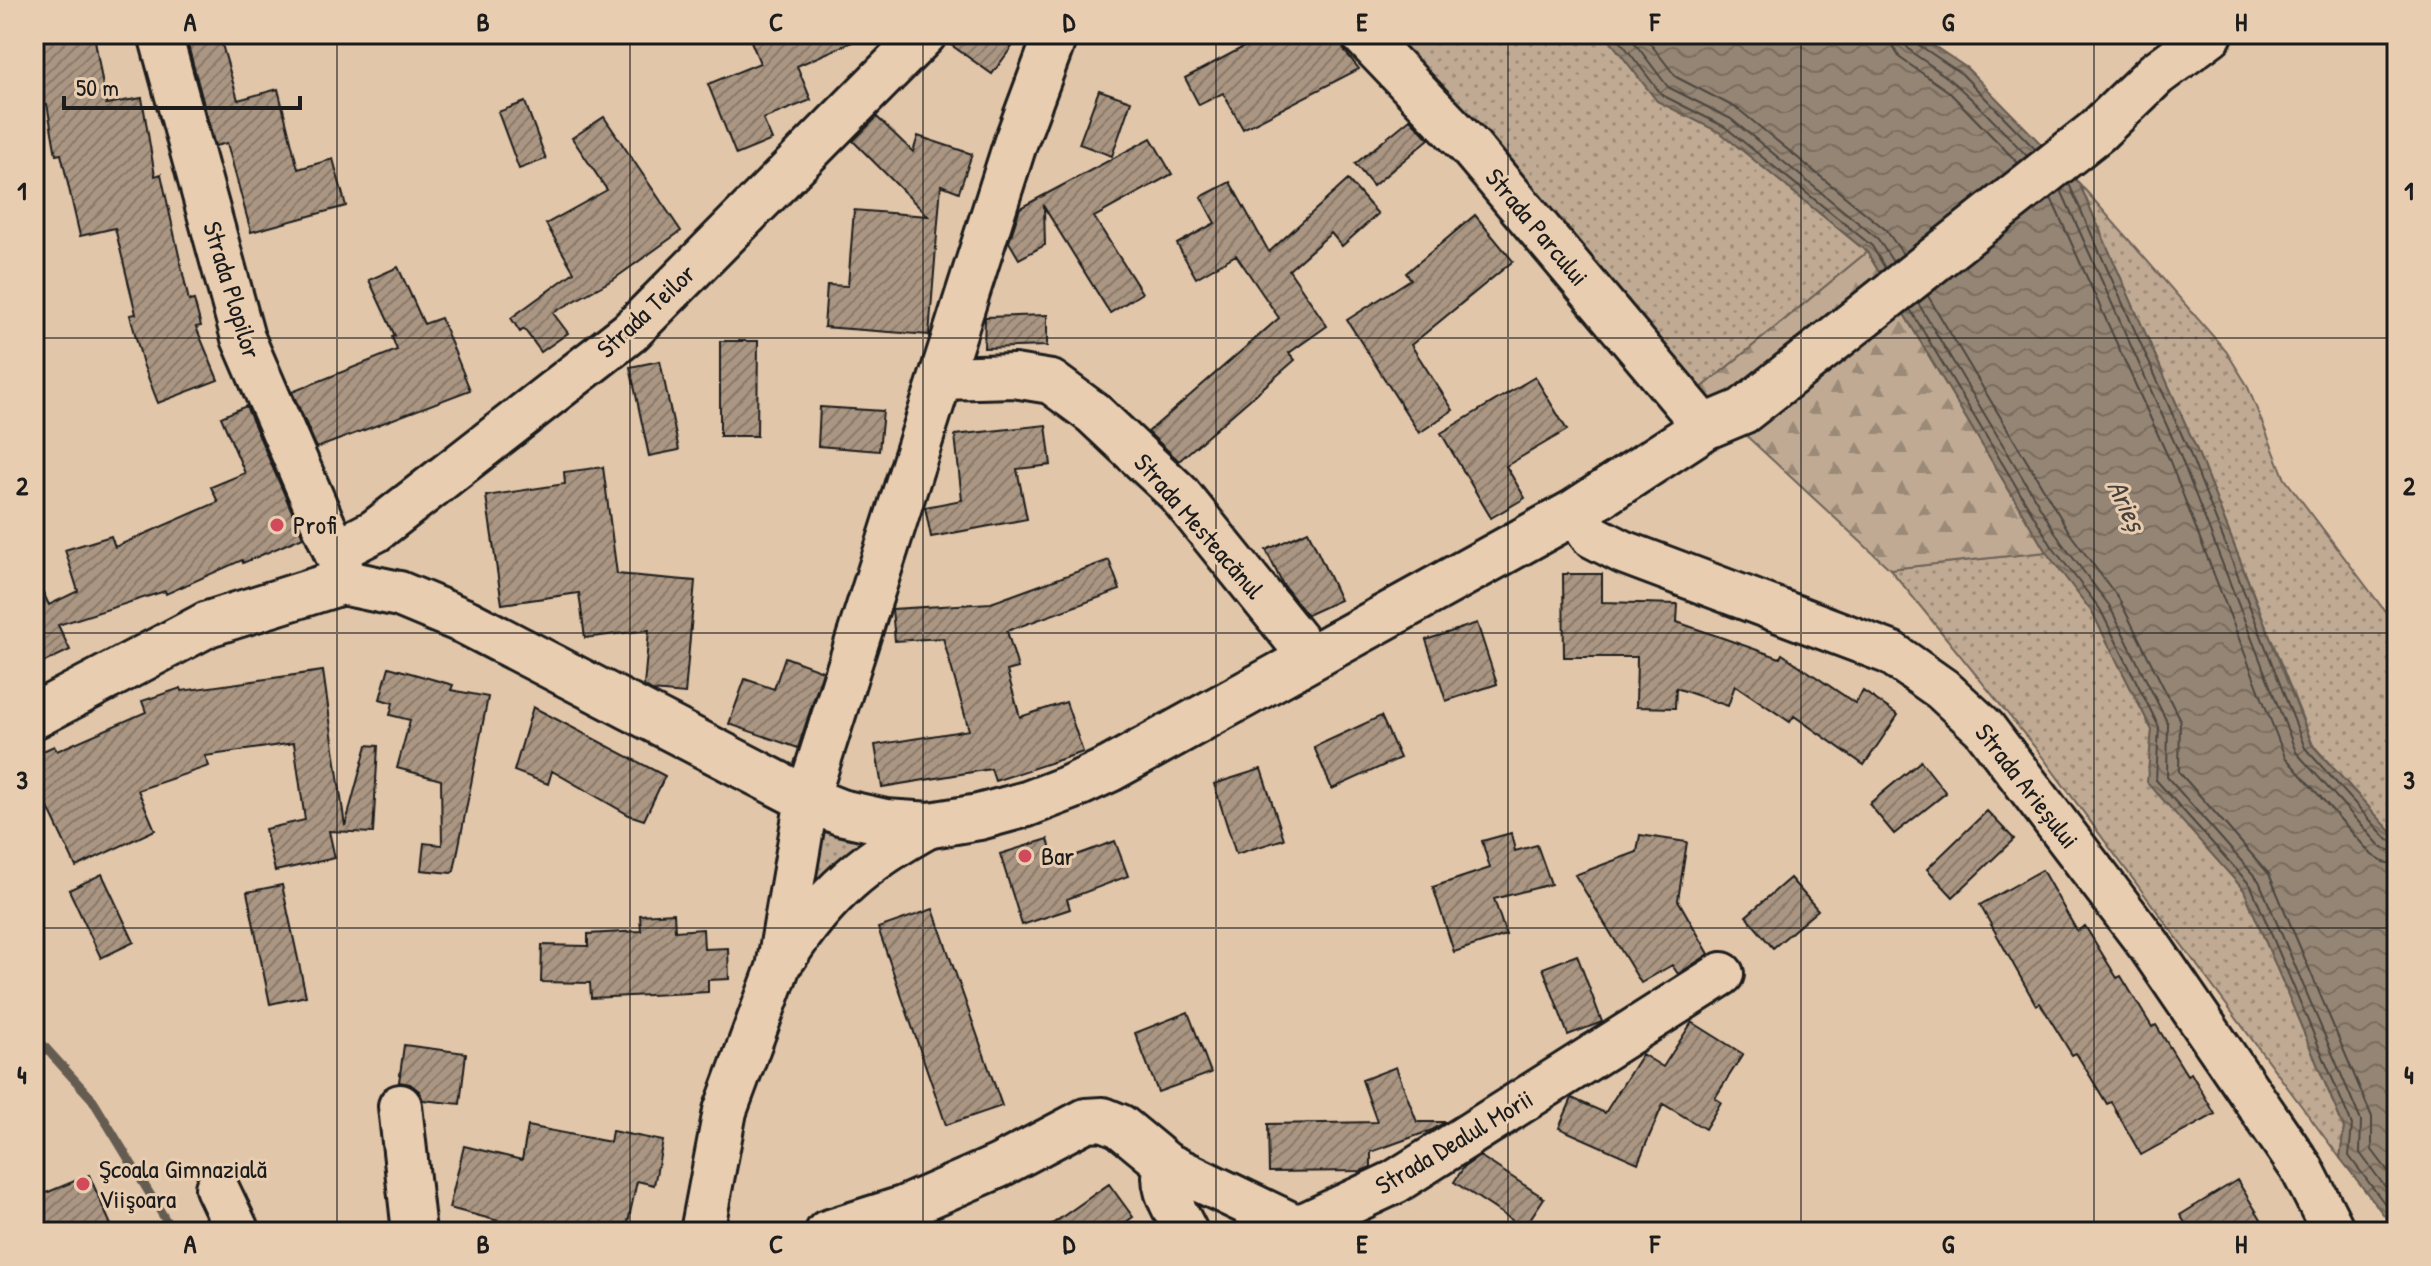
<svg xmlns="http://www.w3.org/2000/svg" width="2431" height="1266" viewBox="0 0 2431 1266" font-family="'Patrick Hand',sans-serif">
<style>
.grass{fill:url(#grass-dots);stroke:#6e6358;stroke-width:2}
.forest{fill:url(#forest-firs);stroke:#6e6358;stroke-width:2}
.water{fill:url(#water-waves);stroke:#655b51;stroke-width:2}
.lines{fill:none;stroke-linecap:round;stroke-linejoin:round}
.shore{stroke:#4c463f;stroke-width:2}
.stream{stroke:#655b51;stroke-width:9}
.building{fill:url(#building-hatch);stroke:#1c1c1c;stroke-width:2}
.minor-casing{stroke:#1c1c1c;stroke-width:48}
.major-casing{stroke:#1c1c1c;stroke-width:50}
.minor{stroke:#e9cdb0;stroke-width:42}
.major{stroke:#e9cdb0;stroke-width:44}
.grid{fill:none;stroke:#1c1c1c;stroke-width:2;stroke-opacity:0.55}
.poi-dot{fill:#d1495b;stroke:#e9cdb0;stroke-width:3}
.labels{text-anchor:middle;stroke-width:6;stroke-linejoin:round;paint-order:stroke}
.street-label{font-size:26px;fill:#1c1c1c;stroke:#e9cdb0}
.poi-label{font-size:26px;fill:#1c1c1c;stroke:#e9cdb0;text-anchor:start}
.water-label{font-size:28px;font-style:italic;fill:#46413b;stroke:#e9cdb0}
.neatline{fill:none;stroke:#1c1c1c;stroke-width:3}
.grid-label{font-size:26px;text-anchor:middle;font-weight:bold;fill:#1c1c1c}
</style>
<defs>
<pattern id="grass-dots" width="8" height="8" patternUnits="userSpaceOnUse" patternTransform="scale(2)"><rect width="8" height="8" fill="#c0aa93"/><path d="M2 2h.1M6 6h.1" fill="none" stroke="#9b8a77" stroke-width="1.8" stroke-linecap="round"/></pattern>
<pattern id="forest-firs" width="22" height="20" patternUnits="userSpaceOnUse" patternTransform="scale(2)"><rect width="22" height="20" fill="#c0aa93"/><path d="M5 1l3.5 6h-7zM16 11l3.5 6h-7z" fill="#9b8a77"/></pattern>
<pattern id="water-waves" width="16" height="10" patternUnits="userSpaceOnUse" patternTransform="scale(2)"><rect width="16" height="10" fill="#958574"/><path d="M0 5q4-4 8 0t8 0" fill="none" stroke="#796c5e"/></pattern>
<pattern id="building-hatch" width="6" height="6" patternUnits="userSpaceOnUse" patternTransform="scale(2)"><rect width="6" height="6" fill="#aa9682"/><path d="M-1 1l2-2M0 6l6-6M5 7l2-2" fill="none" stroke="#8a7a6a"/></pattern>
</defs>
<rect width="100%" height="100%" fill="#e1c6aa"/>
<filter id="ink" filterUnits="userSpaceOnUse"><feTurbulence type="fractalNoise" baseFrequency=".0125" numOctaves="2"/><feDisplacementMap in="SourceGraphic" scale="16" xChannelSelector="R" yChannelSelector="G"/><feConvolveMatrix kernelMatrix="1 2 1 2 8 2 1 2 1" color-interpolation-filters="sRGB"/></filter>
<g filter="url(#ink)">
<!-- grass -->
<path class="grass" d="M 1356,34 L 1605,34 L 1657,101 L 1721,133 L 1867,252 L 1698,391 Z
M 2079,183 L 2226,351 L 2247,385 L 2285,479 L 2397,627 L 2397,839 L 2313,745 L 2196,448 Z
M 2046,552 L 2092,612 L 2152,730 L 2148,782 L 2244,890 L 2344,1128 L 2340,1158 L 2038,751 L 1890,569 Z
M 811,819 L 889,836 L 799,920 Z"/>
<!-- forest -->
<path class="forest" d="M 1867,252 L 2046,552 L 1890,569 L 1698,391 Z"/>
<!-- water -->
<path class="water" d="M 1605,34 L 1916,34 L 1967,68 L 2079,183 L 2196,448 L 2312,745 L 2397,838 L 2397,1232 L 2340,1158 L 2344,1128 L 2244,890 L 2147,782 L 2152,730 L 2092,612 L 2046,552 L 1867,252 L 1721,133 L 1657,101 Z"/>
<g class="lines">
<!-- shore -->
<path class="shore" d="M 1615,34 L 1662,95 L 1725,127 L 1872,246 L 1885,268
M 1628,34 L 1668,87 L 1731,119 L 1878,239 L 1893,262
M 1643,34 L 1676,77 L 1738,109 L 1886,230 L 1903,254
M 1891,34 L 1893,47 L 1900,58 L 1948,91 L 2018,163
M 1903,34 C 1904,49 1914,54 1926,62 C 1965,88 1994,122 2027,156
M 1913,34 L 1916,43 L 1962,74 L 2035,149
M 2069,184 L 2189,451 L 2305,748 L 2388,840 L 2397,842
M 2061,190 L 2180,455 L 2296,752 L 2381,847 L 2397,853
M 2051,198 L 2169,459 L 2285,757 L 2372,855 L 2383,862 L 2397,865
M 1928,296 L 2071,535 L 2119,599 L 2180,720 L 2179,772 L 2269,874 L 2372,1117 L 2372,1150 L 2397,1183
M 1918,303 L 2061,542 L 2109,605 L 2168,724 L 2167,777 L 2259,881 L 2361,1121 L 2360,1153 L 2397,1203
M 1910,309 L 2053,548 L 2100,609 L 2159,727 L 2156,780 L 2251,886 L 2352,1125 L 2349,1156 L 2397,1220"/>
<!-- stream -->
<path class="stream" d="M 34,1035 L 92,1099 L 173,1232"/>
</g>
<!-- building -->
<path class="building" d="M 34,34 L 94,34 L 106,104 L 142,98 L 155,176 L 161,174 L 189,301 L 194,300 L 201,326 L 196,327 L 218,380 L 158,403 L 143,364 L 130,315 L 136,314 L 115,228 L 80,236 L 61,154 L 56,155 L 47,104 L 41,105 L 34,65 Z
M 185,34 L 219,34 L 238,100 L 278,89 L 298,169 L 333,159 L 346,206 L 251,232 L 227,143 L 215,146 Z
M 748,34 L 870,34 L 797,66 L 811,100 L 763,119 L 772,140 L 736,155 L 708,84 L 760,63 Z
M 948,34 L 1000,34 L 1014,44 L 992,74 L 947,42 Z
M 1268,34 L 1339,34 L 1344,50 L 1359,69 L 1243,129 L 1223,93 L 1199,105 L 1185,78 Z
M 1099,90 L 1131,101 L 1112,156 L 1079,144 Z
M 525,102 L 546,159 L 519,169 L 498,112 Z
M 604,117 L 681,231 L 614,279 L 553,313 L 568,333 L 541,352 L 524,329 L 520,332 L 511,318 L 574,272 L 546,224 L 607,190 L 572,138 Z
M 877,117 L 913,152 L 918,136 L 972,154 L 959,192 L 941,185 L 929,335 L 824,327 L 827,285 L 848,286 L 854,210 L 928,216 L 853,141 Z
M 1410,119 L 1429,139 L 1373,186 L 1355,164 Z
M 1151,138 L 1172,174 L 1094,217 L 1142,293 L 1110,313 L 1044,207 L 1045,245 L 1019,259 L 1009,242 L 1020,208 Z
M 1348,180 L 1378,214 L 1342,246 L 1331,233 L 1289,270 L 1327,326 L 1289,353 L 1295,360 L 1179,461 L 1148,432 L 1279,318 L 1236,255 L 1196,278 L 1177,244 L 1215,223 L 1201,197 L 1230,182 L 1269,252 Z
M 1475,215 L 1513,261 L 1411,345 L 1453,410 L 1419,433 L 1347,320 L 1411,279 L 1406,273 Z
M 398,267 L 424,324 L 441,318 L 470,390 L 317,448 L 292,392 L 397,350 L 392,337 L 395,336 L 369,280 Z
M 1047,315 L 1047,346 L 984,348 L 985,317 Z
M 720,341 L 758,341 L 757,436 L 720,436 Z
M 660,361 L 679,450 L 649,456 L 630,367 Z
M 1535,377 L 1567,430 L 1506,466 L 1525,498 L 1491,518 L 1441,433 Z
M 246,406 L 303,537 L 243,563 L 242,560 L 166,594 L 165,591 L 58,625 L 70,650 L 34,667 L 34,573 L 49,605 L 78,591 L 65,550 L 111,536 L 115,547 L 218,502 L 211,487 L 245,473 L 221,417 Z
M 820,407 L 883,411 L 879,451 L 818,446 Z
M 1046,425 L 1051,465 L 1017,469 L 1027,519 L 931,537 L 925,507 L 962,500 L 955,435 Z
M 603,467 L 617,574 L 695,581 L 685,694 L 652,691 L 644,686 L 649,630 L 585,638 L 579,593 L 502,604 L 486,496 L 565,484 L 564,472 Z
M 1308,531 L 1340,600 L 1307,615 L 1282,583 L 1266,550 Z
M 1109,560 L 1120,590 L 1007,631 L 1018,668 L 1007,671 L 1020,717 L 1066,702 L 1083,752 L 995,781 L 991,769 L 882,787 L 875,745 L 969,730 L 943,638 L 895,641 L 892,609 L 991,603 Z
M 1563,574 L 1602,574 L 1602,602 L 1678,604 L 1677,622 L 1780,658 L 1782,654 L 1855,703 L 1863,691 L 1898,715 L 1864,765 L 1794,716 L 1790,722 L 1735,685 L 1728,706 L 1676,688 L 1675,708 L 1636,707 L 1637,657 L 1564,657 Z
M 1477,623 L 1497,684 L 1446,701 L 1426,640 Z
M 785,657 L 823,671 L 798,748 L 729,724 L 745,679 L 774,689 Z
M 389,667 L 453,685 L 451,690 L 488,697 L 454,871 L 451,873 L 421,870 L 424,843 L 442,845 L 441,780 L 397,768 L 410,720 L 390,715 L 393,703 L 380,699 Z
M 323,671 L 345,826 L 367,745 L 378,746 L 373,833 L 329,831 L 335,858 L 275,871 L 265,829 L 305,820 L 294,743 L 205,756 L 209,766 L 138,790 L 155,830 L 76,867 L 34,778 L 34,755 L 54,746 L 57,751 L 146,712 L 142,701 L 181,688 L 182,691 Z
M 533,707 L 665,776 L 644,820 L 629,815 L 552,771 L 548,784 L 514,771 Z
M 1381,716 L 1400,758 L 1332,789 L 1314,747 Z
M 1921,761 L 1946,793 L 1894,834 L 1869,804 Z
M 1261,769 L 1284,839 L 1236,854 L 1214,784 Z
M 1987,811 L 2014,839 L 1953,897 L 1927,869 Z
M 1511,833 L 1515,851 L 1537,845 L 1551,884 L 1494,899 L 1506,935 L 1454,952 L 1433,887 L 1490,868 L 1482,841 Z
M 1640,835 L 1687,842 L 1678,900 L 1709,954 L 1678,974 L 1672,965 L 1641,983 L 1575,875 L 1637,852 Z
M 1048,839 L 1055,863 L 1115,841 L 1128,876 L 1067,899 L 1070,909 L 1022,925 L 1000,854 Z
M 2042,870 L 2077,931 L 2085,926 L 2117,978 L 2121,976 L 2152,1027 L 2156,1025 L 2187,1075 L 2191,1073 L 2215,1114 L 2141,1155 L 2111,1102 L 2107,1104 L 2076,1053 L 2072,1055 L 2040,1003 L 2036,1005 L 1980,905 Z
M 102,874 L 134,942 L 101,958 L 69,890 Z
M 1790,878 L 1818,910 L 1773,948 L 1746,916 Z
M 282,885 L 306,996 L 270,1004 L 247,892 Z
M 933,909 L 1002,1106 L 946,1125 L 878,928 Z
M 674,913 L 675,931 L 703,929 L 704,949 L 728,948 L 729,979 L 708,980 L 708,992 L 591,998 L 590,983 L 541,982 L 542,945 L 588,946 L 588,934 L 641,931 L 640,915 Z
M 1577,955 L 1602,1022 L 1568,1035 L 1543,968 Z
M 1188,1012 L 1211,1073 L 1158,1092 L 1135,1033 Z
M 1692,1022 L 1743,1054 L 1715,1098 L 1721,1102 L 1705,1129 L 1663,1104 L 1638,1163 L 1559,1128 L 1572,1098 L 1605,1113 L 1642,1054 L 1663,1067 Z
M 404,1045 L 466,1053 L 460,1104 L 423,1100 L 419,1091 L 410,1084 L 399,1082 Z
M 1396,1067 L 1417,1122 L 1445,1122 L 1432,1130 L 1371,1152 L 1371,1167 L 1361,1171 L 1269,1172 L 1268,1124 L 1377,1122 L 1362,1080 Z
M 528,1126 L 610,1142 L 612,1131 L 663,1141 L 654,1185 L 637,1181 L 626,1232 L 512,1232 L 514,1225 L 449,1208 L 464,1146 L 522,1160 Z
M 1480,1156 L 1544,1198 L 1524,1228 L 1454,1182 L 1464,1167 Z
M 89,1175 L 111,1225 L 94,1232 L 34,1232 L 34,1198 Z
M 2237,1180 L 2269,1232 L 2191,1232 L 2180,1215 Z
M 1109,1184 L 1133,1217 L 1112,1232 L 1041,1232 Z"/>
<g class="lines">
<defs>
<path id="minor" d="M 160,34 L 243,338 L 341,565 L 342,577
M 1362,34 L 1471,148 L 1705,427
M 941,378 L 1014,376 L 1051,382 L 1093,413 L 1178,493 L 1311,658
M 1575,512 L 1592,536 L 1623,552 L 1891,653 L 1942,689 L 1984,728 L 2149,945 L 2302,1169 L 2334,1232
M 336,551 L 375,531 L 630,332 L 925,34
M 785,957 C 826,893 865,861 931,825
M 400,1106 L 414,1232
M 1166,1164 C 1158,1189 1176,1210 1186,1232
M 217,1188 L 238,1232
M 702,1232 L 725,1111 L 778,968 L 807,799 L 1015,144 L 1056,34
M 827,1232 L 903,1208 L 999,1166 L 1086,1120 L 1103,1119 L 1120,1126 L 1166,1164 L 1291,1224 L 1303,1225 L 1395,1182 L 1722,974"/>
<path id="major" d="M 34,716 L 208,624 L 342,582 L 399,594 L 466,622 L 807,799 L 840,812 L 885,822 L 931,825 L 979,817 L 1027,804 L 1069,788 L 1110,769 L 1575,512 L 1705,427 L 1743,411 L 2096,132 L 2156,74 L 2210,34"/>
</defs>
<!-- minor casing -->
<use href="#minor" class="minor-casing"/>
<!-- major casing -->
<use href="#major" class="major-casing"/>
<!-- minor -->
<use href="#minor" class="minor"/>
<!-- major -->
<use href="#major" class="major"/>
</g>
</g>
<!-- grid -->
<path class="grid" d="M 337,34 L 337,1232M 630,34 L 630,1232M 923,34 L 923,1232M 1216,34 L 1216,1232M 1508,34 L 1508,1232M 1801,34 L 1801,1232M 2094,34 L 2094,1232M 34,338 L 2397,338M 34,633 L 2397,633M 34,928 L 2397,928"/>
<!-- markers -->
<g class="poi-dot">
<circle cx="277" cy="525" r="8"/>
<circle cx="1025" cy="856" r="8"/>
<circle cx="83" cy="1184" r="8"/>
</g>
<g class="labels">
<!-- street labels -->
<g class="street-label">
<text transform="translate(1537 227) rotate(50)" y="9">Strada Parcului</text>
<text transform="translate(232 290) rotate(73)" y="9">Strada Plopilor</text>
<text transform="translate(646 311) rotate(-43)" y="9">Strada Teilor</text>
<text transform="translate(1199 526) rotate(49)" y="9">Strada Mesteacănul</text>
<text transform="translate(2027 786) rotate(52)" y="9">Strada Arieșului</text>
<text transform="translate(1454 1142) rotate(-31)" y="9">Strada Dealul Morii</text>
</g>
<!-- poi labels -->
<g class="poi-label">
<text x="293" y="534">Profi</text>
<text x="1041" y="865">Bar</text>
<text x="99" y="1178">Şcoala Gimnazială<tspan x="99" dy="30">Viişoara</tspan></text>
</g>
<!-- water labels -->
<g class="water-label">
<text transform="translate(2127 505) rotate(65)" y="10">Arieș</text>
</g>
</g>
<!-- margin -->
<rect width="2431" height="1266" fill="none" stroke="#e9cdb0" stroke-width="88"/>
<!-- scale -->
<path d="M64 96v12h236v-12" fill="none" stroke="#1c1c1c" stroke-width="4"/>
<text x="76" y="96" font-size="24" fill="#1c1c1c" stroke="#e9cdb0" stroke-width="6" paint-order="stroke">50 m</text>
<rect x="44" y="44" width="2343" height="1178" class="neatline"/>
<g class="grid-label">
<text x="190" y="31">A</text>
<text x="483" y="31">B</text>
<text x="776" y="31">C</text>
<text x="1069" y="31">D</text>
<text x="1362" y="31">E</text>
<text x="1655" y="31">F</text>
<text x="1948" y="31">G</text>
<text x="2241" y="31">H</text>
<text x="22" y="200">1</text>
<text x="2409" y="200">1</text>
<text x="22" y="495">2</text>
<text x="2409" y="495">2</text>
<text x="22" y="789">3</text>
<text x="2409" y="789">3</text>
<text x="22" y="1084">4</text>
<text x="2409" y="1084">4</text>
<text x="190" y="1253">A</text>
<text x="483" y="1253">B</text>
<text x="776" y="1253">C</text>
<text x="1069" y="1253">D</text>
<text x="1362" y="1253">E</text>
<text x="1655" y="1253">F</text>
<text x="1948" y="1253">G</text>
<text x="2241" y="1253">H</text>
</g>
</svg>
